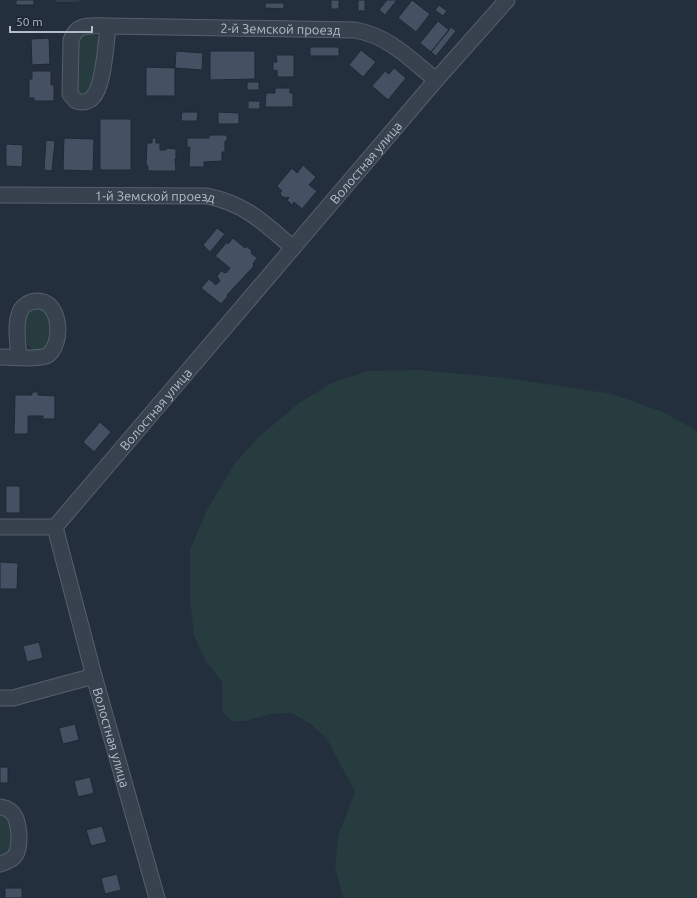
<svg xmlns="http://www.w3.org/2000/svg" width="697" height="898" viewBox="0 0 697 898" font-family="Ubuntu,sans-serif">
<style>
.green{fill:#263c3f}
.building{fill:#455162;stroke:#1f2835}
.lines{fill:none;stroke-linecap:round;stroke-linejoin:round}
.minor-casing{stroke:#565f6c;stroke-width:17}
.minor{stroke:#38414e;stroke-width:15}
.labels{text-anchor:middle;stroke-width:4;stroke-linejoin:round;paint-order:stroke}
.street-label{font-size:13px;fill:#b4bcc9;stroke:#1d2633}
</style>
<rect width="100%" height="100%" fill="#242f3e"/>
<!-- green -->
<path class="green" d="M 90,31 L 98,37 L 100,41 L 94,84 L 90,93 L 79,97 L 74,89 L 77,36 Z
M 37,309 C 41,310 45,311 47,315 C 50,318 49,323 49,327 C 49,337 49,351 35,349 C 22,348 21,323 27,315 C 29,311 33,310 37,309 Z
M 419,370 L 514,379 L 612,394 L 663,412 L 697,431 L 697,898 L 343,898 L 335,867 L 338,836 L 355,792 L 327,739 L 311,724 L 291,713 L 271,714 L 245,721 L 232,721 L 223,712 L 222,682 L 206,661 L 194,636 L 190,597 L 190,550 L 206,512 L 235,463 L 260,436 L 299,403 L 332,383 L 368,371 Z
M 0,814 L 7,816 L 11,821 C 11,833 16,852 0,854 Z"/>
<!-- building -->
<path class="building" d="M 16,0 L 34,0 L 34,5 L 16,5 Z
M 55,0 L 80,0 L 80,2 L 55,2 Z
M 331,0 L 339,0 L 339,9 L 331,9 Z
M 358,0 L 365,0 L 365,11 L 358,11 Z
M 387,0 L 397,0 L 385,15 L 379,10 Z
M 412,0 L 430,14 L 416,32 L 398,18 Z
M 265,3 L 284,3 L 284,9 L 265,8 Z
M 439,5 L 447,11 L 443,16 L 435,10 Z
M 438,21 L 449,30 L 431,52 L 420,43 Z
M 451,27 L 456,31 L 436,56 L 431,52 Z
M 49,38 L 50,64 L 32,65 L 31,39 Z
M 310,47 L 339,47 L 339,56 L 310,56 Z
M 361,50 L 376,62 L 363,77 L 349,65 Z
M 176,51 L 203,53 L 202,70 L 175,68 Z
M 210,51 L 255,51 L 255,79 L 210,80 Z
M 276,55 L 294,55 L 294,77 L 277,77 L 277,70 L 273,71 L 273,62 L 277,62 Z
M 146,67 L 175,68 L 175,96 L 146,96 Z
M 394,68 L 406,78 L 388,100 L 372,86 L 385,71 L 389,74 Z
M 32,71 L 51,71 L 51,85 L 54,85 L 54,101 L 34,101 L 34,98 L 29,98 L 29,79 L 32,79 Z
M 247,82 L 259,82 L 259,90 L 247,90 Z
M 275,88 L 290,88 L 290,93 L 293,93 L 293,107 L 265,107 L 266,93 L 275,93 Z
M 248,101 L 260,101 L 260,109 L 248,109 Z
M 182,112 L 198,112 L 197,121 L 181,121 Z
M 218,112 L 239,113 L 239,124 L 218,124 Z
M 100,119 L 131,119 L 131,170 L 100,170 Z
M 209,135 L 227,135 L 227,141 L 225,141 L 225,152 L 222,152 L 222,161 L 204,162 L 204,167 L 189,167 L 190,147 L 187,147 L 187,138 L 209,138 Z
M 64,138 L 94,139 L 93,171 L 63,170 Z
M 152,138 L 156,138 L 156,143 L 160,143 L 160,150 L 166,150 L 166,148 L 176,149 L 176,159 L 175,159 L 176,171 L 148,171 L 148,167 L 146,164 L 147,143 L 152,143 Z
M 46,140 L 55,141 L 52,171 L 44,170 Z
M 6,144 L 23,145 L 22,167 L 6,166 Z
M 303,165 L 316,177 L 309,185 L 317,191 L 302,209 L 294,202 L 292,205 L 287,200 L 289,198 L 288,197 L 286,198 L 281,196 L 280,192 L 282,191 L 277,186 L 292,168 L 297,173 Z
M 217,228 L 225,234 L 210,252 L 203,245 Z
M 233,238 L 245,248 L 246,246 L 252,251 L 251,253 L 257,258 L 253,264 L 254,266 L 227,295 L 228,296 L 221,304 L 201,288 L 209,279 L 216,285 L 220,281 L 217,276 L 221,271 L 226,273 L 230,268 L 215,256 L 227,242 L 228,244 Z
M 30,392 L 38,392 L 38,395 L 57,396 L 55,396 L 55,419 L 57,419 L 44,419 L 44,423 L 42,423 L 43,423 L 43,416 L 28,416 L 28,434 L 13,434 L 14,433 L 15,396 L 13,395 L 32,395 L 32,392 Z
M 100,422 L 111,432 L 94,452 L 83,442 Z
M 6,486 L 20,486 L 20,513 L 6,513 Z
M 0,562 L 18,563 L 17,589 L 0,589 Z
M 39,642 L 43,658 L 27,662 L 23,646 Z
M 75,724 L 79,740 L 63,744 L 59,728 Z
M 0,767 L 8,767 L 8,783 L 0,783 Z
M 90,777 L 94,793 L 78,797 L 74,781 Z
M 102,826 L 107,842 L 91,846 L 86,830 Z
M 117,874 L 121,890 L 105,894 L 101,878 Z
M 5,888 L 22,888 L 22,898 L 5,898 Z"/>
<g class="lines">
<defs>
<g id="minor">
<path id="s1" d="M 108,26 C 92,26 77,22 71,40 L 70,94 L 76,101 C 82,103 89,102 93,97 C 104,85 106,43 108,26 L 355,30 C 389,36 410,59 436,80"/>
<path id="s2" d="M 0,195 L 207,196 C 246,204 264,223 293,248"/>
<path d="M 0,357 C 12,357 35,360 46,356 C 65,347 62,293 31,302 C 25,304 20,309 19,315 C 15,326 18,345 19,357"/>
<path d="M 0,527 L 55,527"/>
<path id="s3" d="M 55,527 L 436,80 L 507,0"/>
<path id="s4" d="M 55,527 L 94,676 L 157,898"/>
<path d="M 0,698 L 13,698 L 94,676"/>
<path d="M 0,807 C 16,809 18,822 19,835 C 19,843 19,851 14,857 C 10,861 5,862 0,864"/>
</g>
</defs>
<!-- minor casing -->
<use href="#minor" class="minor-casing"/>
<!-- minor -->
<use href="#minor" class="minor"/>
</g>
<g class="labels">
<!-- street labels -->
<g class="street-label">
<text dy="5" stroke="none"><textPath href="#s1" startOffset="371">2-й Земской проезд</textPath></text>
<text dy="5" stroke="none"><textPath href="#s3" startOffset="479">Волостная улица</textPath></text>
<text dy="5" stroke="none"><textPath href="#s2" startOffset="155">1-й Земской проезд</textPath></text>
<text dy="5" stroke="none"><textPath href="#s3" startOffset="155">Волостная улица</textPath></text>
<text dy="5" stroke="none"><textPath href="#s4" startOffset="218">Волостная улица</textPath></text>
</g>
</g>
<!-- scale -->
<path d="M10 26v6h82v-6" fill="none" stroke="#b4bcc9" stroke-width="2"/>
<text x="16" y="26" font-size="12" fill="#b4bcc9" stroke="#1d2633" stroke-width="3" paint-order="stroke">50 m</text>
</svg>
